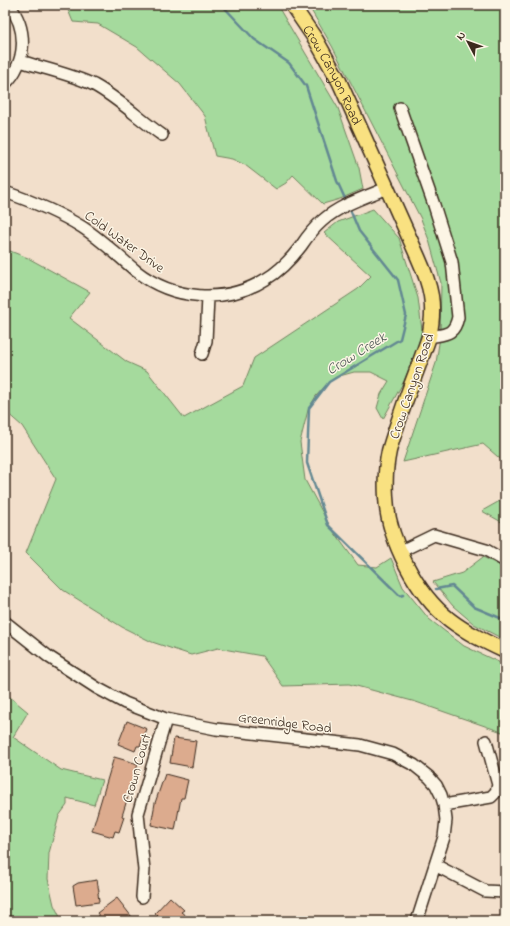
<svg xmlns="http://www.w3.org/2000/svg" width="510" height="926" viewBox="0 0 510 926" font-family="'Indie Flower',sans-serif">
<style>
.green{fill:#a5da9d;stroke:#70825e}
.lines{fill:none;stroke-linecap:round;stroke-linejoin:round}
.stream{stroke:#638892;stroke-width:2.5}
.building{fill:#dcab8e;stroke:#3b2a1e}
.minor-casing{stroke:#3b2a1e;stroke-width:14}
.major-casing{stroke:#3b2a1e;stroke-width:17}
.path{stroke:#3b2a1e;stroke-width:1.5;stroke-dasharray:1 3;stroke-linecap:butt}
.minor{stroke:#fcf5e5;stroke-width:11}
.major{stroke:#f9e181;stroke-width:14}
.labels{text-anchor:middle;stroke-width:3;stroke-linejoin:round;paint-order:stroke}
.street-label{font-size:14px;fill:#3b2a1e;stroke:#fcf5e5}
.water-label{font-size:15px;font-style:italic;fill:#4f5958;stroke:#fcf5e5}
</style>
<rect width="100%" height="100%" fill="#f2dfcb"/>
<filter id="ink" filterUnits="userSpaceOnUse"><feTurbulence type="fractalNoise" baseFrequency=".025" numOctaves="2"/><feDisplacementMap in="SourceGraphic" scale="8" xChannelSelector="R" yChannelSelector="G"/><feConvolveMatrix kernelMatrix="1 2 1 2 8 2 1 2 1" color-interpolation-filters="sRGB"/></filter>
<g filter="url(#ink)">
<!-- green -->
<path class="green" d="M 66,5 L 277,5 L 338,108 L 359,168 L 363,189 L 340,199 L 323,204 L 293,175 L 286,183 L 276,189 L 245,165 L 232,159 L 215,156 L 205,116 L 180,84 L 137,47 L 98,24 L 73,22 Z
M 308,5 L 505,5 L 505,463 L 483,444 L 403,462 L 436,363 L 440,337 L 441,283 L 429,240 L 421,219 L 332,46 Z
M 373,209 L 399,238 L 418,298 L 422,330 L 417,350 L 404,381 L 383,419 L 377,408 L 381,394 L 389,381 L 371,372 L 354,372 L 336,377 L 327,384 L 316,396 L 308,410 L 300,442 L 305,480 L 331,528 L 358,565 L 377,567 L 391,558 L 403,587 L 429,619 L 464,646 L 505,665 L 505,733 L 416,702 L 349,684 L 283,686 L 262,656 L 218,648 L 191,655 L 152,642 L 122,627 L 63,590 L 26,553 L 56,479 L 22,426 L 5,411 L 5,249 L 28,258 L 90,292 L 69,318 L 127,362 L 147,371 L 184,418 L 243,386 L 254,358 L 358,289 L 371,276 L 324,233 L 338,222 Z
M 505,498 L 505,524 L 482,511 Z
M 483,557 L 505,568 L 505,640 L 474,624 L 453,606 L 433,582 L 462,573 Z
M 5,693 L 28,712 L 13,737 L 61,770 L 102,780 L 94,805 L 67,798 L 67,805 L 59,816 L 49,853 L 48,879 L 54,905 L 62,921 L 5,921 Z"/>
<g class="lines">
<!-- stream -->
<path class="stream" d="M 222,5 L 254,39 L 289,63 L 306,86 L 337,181 L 347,203
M 349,207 L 359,231 L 398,280 L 406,315 L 400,339 L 329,382 L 309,408 L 307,463 L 328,525 L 400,596 L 403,595
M 436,589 L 452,586 L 474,607 L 505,620"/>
</g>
<!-- building -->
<path class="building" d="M 127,721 L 147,729 L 140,746 L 137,746 L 135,751 L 118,744 Z
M 174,738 L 196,741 L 192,767 L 170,763 Z
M 114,757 L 138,764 L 122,816 L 124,817 L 119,832 L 115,831 L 113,837 L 92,831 Z
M 165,774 L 188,780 L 184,798 L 181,798 L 175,830 L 151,825 L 155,803 Z
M 97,880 L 99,892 L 98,893 L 99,902 L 76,905 L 73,886 L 78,883 Z
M 170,897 L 184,910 L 181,912 L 186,916 L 181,921 L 163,921 L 155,913 Z
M 117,898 L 135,921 L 103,921 L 97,913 Z"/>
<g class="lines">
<defs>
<path id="minor" d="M 20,61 C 43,68 74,75 94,85 C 118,98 139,119 162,135
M 5,84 C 27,62 28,29 9,5
M 400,108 L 434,205 L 452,262 L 458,317 C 454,336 445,334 429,337
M 5,192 C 31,201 58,212 82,227 C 102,240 118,256 136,271 C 173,300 225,305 266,279 C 280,271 291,259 301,246 C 307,237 314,228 322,221 C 340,205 365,197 387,188
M 202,354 L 206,341 L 208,297
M 401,551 L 434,535 L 486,550 L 505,561
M 5,622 L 49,657 L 97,688 L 125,703 L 166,719 L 216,729 L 360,745 L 393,754 L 414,765 L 429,777 L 436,785 L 441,795 L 444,805 L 446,820 L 444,837 L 417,921
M 444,805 L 491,797 L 496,792 L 498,785 L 486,741
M 435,865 L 485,891 L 505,892
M 142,897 L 144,870 L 138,814 L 166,719"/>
<g id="major">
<path id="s1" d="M 292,5 L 316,40 L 339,81 L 418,257 C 431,286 436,305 429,337 C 421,360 412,382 404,405 C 399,420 393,436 389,451 C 386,465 385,482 386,497 C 388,539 416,594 450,620 C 467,633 486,642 505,651"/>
</g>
</defs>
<!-- minor casing -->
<use href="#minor" class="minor-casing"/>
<!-- major casing -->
<use href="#major" class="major-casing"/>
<!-- path -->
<path class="path" d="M 5,825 L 9,836 L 5,852"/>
<!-- minor -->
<use href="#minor" class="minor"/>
<!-- major -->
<use href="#major" class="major"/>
</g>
</g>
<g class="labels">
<!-- street labels -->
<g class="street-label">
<text dy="5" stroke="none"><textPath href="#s1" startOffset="81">Crow Canyon Road</textPath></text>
<text transform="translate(125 241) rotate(36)" y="5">Cold Water Drive</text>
<text transform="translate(411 386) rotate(-71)" y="5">Crow Canyon Road</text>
<text transform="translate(285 722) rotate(7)" y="5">Greenridge Road</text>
<text transform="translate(136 768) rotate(-74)" y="5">Crown Court</text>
</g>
<!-- water labels -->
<g class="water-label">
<text transform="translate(356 353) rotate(-32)" y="5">Crow Creek</text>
</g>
</g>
<!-- margin -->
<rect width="510" height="926" fill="none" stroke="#fcf5e5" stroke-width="20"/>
<rect x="10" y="10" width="490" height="906" fill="none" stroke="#3b2a1e" stroke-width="1.5" filter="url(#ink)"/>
<!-- north arrow -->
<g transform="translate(468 42) rotate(311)" stroke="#fcf5e5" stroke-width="3" paint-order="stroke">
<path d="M0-3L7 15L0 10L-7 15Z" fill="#3b2a1e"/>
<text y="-6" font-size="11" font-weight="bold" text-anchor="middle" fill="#3b2a1e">N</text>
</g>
</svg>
